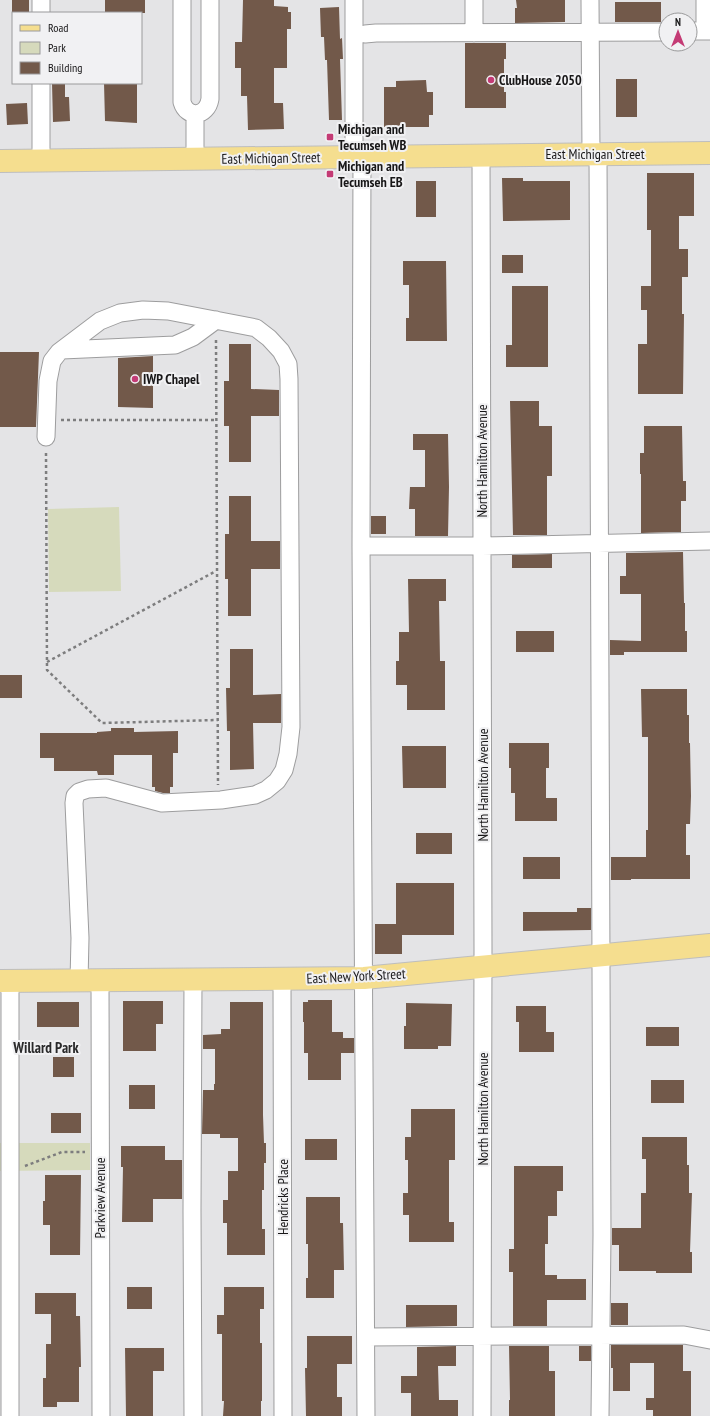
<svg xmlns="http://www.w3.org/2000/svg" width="710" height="1416" viewBox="0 0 710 1416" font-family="'PT Sans Narrow',sans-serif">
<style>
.green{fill:#d6dabc}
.building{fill:#72594a}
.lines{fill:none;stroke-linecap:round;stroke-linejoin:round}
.minor-casing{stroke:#9d9d9e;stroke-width:19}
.major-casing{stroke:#bebebe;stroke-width:24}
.path{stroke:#7d7d7e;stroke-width:2.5;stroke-dasharray:3 3;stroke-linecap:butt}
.minor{stroke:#fff;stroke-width:17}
.major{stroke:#f5de8f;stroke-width:22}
.poi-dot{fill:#c43b75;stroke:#f1f1f3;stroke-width:1.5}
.labels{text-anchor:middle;stroke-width:4;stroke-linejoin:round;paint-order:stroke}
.poi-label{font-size:14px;font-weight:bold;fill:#181718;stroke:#f1f1f3;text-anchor:start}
.street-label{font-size:14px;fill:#181718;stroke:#f1f1f3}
.neighbourhood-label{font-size:15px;font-weight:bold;fill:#2a2a2b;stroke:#f1f1f3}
</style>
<rect width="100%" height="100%" fill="#e4e4e6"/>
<!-- green -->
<path class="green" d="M 119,507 L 121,591 L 49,592 L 48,509 Z
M 0,1143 L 90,1143 L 90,1170 L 0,1171 Z"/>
<!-- building -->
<path class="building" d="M 12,0 L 29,0 L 29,13 L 12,13 Z
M 105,0 L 145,0 L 145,13 L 105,13 Z
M 243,0 L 274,0 L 274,6 L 288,7 L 288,12 L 291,12 L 291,29 L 287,29 L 287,68 L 274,68 L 274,103 L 283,103 L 284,129 L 248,130 L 247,96 L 241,96 L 241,68 L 235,68 L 235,42 L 242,42 Z
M 516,0 L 565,0 L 565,22 L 515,23 L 515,8 L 517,8 Z
M 615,2 L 661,2 L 661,22 L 615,22 Z
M 339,7 L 340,39 L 342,38 L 343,59 L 340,59 L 342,120 L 329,120 L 327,60 L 325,60 L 324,37 L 321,37 L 320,8 Z
M 465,43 L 506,43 L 506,59 L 504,59 L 504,92 L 506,92 L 506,108 L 465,108 Z
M 616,79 L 637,79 L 637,117 L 616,117 Z
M 426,80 L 427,92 L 433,92 L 433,115 L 429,115 L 429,127 L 384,127 L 384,87 L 396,87 L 396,81 Z
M 52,83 L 65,83 L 65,97 L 69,97 L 70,121 L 53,122 Z
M 104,83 L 137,83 L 137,123 L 105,121 Z
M 27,103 L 28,124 L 7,125 L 6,104 Z
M 647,173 L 694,173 L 694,216 L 679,216 L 679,249 L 688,249 L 688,277 L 682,277 L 682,314 L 684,314 L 683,394 L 638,394 L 638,344 L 647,344 L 647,310 L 641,310 L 641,286 L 651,286 L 651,230 L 647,230 Z
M 502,178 L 523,178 L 523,181 L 570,181 L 570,220 L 503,221 Z
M 416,181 L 436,181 L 436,217 L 416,217 Z
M 502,255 L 523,255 L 523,273 L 502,273 Z
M 403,261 L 446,261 L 447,341 L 406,341 L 406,318 L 409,318 L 409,285 L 403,285 Z
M 512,286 L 548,286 L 548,367 L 506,367 L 506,345 L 512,345 Z
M 229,344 L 251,344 L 251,389 L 279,390 L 279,416 L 251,416 L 251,462 L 229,462 L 229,426 L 224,426 L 224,381 L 229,381 Z
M 0,352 L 39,352 L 36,427 L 0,427 Z
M 153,356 L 153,408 L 118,407 L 118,358 Z
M 510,401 L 539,401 L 539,426 L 552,426 L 552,476 L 547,476 L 547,535 L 513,535 Z
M 644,426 L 682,426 L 683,481 L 686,481 L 686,501 L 681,501 L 681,532 L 641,533 L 641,474 L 640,474 L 640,453 L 644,453 Z
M 413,434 L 448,434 L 449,487 L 448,536 L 415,536 L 415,509 L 409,509 L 410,487 L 425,487 L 425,450 L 413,450 Z
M 229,496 L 251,496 L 251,541 L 280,541 L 280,569 L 251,569 L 251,616 L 228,616 L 228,579 L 225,579 L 225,534 L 229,534 Z
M 371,516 L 386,516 L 386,534 L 371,534 Z
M 683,552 L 684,603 L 685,603 L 685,631 L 687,631 L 687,652 L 624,652 L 624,655 L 610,655 L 610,640 L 641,641 L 641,594 L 620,594 L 620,576 L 626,576 L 626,553 Z
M 552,554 L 552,568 L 512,568 L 512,555 Z
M 408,579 L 446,579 L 446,601 L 439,601 L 440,661 L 445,661 L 445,710 L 407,710 L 407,685 L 396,685 L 396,661 L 399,661 L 399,632 L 409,632 Z
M 516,631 L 554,631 L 554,652 L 516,652 Z
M 230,649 L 253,649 L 253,695 L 281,694 L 281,723 L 253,723 L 254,769 L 230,770 L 230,731 L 227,731 L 226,688 L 230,688 Z
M 0,675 L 22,675 L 22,698 L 0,698 Z
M 641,689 L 687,689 L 687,715 L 689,715 L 689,743 L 690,743 L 691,796 L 690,824 L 686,824 L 686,855 L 690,855 L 690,879 L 631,879 L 631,880 L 611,880 L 611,857 L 646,857 L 646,830 L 648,830 L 648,737 L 642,737 Z
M 111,728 L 134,728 L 134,732 L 178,731 L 178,753 L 173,753 L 173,787 L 170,787 L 170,793 L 163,793 L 155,791 L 155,787 L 152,787 L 152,755 L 114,755 L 114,775 L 98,775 L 97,771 L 54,771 L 54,758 L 40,758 L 40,733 L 97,733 L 97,732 L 111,731 Z
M 509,743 L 549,743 L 549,768 L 546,768 L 546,798 L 557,798 L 557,821 L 515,821 L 515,793 L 511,793 L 511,768 L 509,768 Z
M 402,746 L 446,746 L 446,788 L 403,788 Z
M 416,833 L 452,833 L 452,854 L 416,854 Z
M 523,857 L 560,857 L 560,879 L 523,879 Z
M 396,883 L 454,883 L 454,935 L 402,935 L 402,954 L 375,954 L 375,924 L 396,924 Z
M 577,908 L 591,908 L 591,930 L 523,931 L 523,912 L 577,912 Z
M 308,1000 L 332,1000 L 332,1032 L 343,1032 L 343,1038 L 354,1038 L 354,1053 L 341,1053 L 341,1080 L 308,1080 L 308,1053 L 304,1053 L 304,1022 L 303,1022 L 303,1002 L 308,1002 Z
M 123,1001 L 163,1001 L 163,1024 L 156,1024 L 156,1051 L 123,1051 Z
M 37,1002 L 79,1002 L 79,1027 L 37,1027 Z
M 230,1002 L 263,1002 L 263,1115 L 264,1143 L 266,1143 L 266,1163 L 264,1163 L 264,1190 L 262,1190 L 262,1229 L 265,1229 L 265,1255 L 227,1255 L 227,1223 L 223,1223 L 223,1200 L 228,1200 L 228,1171 L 238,1171 L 238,1138 L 220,1138 L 220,1134 L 202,1134 L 203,1090 L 214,1090 L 214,1084 L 215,1084 L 215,1049 L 203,1049 L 203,1035 L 221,1034 L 221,1029 L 230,1029 Z
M 406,1003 L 452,1004 L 451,1046 L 438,1046 L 438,1049 L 404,1049 L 404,1026 L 406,1026 Z
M 516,1006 L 546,1006 L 546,1032 L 554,1032 L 554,1052 L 519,1052 L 519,1022 L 516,1022 Z
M 646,1027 L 679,1027 L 679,1046 L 646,1046 Z
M 53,1057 L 74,1057 L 74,1077 L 53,1077 Z
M 651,1080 L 684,1080 L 684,1103 L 651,1103 Z
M 129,1085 L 155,1085 L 155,1109 L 129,1109 Z
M 411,1109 L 455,1109 L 455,1160 L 449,1160 L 449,1222 L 454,1222 L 454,1242 L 409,1242 L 409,1215 L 403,1215 L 403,1193 L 408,1193 L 408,1160 L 405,1160 L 405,1137 L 411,1137 Z
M 51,1113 L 81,1113 L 81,1133 L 51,1133 Z
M 642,1137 L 687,1137 L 687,1165 L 689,1165 L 689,1193 L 692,1193 L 690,1252 L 692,1252 L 692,1273 L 656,1273 L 656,1271 L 619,1271 L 619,1245 L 612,1245 L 612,1228 L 641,1228 L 641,1193 L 646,1193 L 646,1159 L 642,1159 Z
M 305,1139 L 337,1139 L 337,1160 L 305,1160 Z
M 121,1146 L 165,1146 L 165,1160 L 182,1160 L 182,1199 L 153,1199 L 153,1222 L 122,1222 L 123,1167 L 121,1167 Z
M 514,1166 L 563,1166 L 563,1191 L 557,1191 L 557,1216 L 548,1216 L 548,1244 L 545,1244 L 545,1275 L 557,1275 L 557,1279 L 586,1279 L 586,1300 L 547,1300 L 547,1326 L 513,1326 L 513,1272 L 509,1272 L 509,1249 L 514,1249 Z
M 45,1175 L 81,1175 L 80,1255 L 50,1255 L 50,1225 L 43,1225 L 43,1201 L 45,1201 Z
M 306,1197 L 340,1197 L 340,1223 L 343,1223 L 344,1270 L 334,1270 L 334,1298 L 306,1298 L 306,1278 L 308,1278 L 308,1244 L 306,1244 Z
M 127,1287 L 152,1287 L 152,1309 L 127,1309 Z
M 224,1287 L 264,1287 L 264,1309 L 260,1309 L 260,1343 L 262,1343 L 262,1401 L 261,1401 L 261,1416 L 223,1416 L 224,1401 L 222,1401 L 222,1334 L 217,1334 L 217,1315 L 224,1315 Z
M 35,1293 L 76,1293 L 76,1316 L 80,1316 L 81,1367 L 79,1367 L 79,1402 L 57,1402 L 57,1407 L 43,1407 L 43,1378 L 46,1378 L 46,1344 L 51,1344 L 51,1314 L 35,1314 Z
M 611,1303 L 628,1303 L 628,1325 L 611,1325 Z
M 406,1305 L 457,1305 L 457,1326 L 406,1327 Z
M 307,1336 L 352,1336 L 352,1364 L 337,1364 L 337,1397 L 342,1397 L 342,1416 L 306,1416 L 305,1368 L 307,1368 Z
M 611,1345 L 683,1345 L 683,1371 L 691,1371 L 691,1416 L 653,1416 L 653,1410 L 646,1410 L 646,1398 L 654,1398 L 654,1363 L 630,1363 L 630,1391 L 613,1391 L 613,1368 L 611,1368 Z
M 456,1346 L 456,1366 L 438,1366 L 439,1400 L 458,1400 L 458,1416 L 411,1416 L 411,1393 L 401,1393 L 401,1376 L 417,1376 L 417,1347 Z
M 509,1346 L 549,1346 L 549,1371 L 555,1371 L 555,1416 L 509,1416 L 509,1400 L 510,1400 Z
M 579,1346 L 591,1346 L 591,1361 L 579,1361 Z
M 125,1348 L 164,1348 L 164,1371 L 153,1371 L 153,1416 L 126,1416 Z"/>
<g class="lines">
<defs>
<path id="minor" d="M 41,0 L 41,13
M 182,0 L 182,102 C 187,119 207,117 210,99 L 210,0
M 354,0 L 354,156
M 474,0 L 474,33
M 590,0 L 591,154
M 705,0 L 705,31
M 690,31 L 710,31
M 365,34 L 376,33 L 666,32
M 195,114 L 195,159
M 598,154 L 602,1235 L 600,1416
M 481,155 L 483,948 L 482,1416
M 362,156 L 361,546 L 366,1416
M 41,161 L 41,83
M 62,350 L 175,345 L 193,337 L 216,320
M 46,437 L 48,381 L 52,361 L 59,352 L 100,321 L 120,313 L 143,310 L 168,311 L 256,328 L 269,338 L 281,351 L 288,364 L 289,379 L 291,727 L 288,754 L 284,770 L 277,781 L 266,790 L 255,795 L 221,800 L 162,803 L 106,788 L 88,789 L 79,792 L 75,796 L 74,803 L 80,938 L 79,981
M 361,546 L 482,546 L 710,541
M 282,979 L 283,1416
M 100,980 L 101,1416
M 193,980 L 192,1211 L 193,1416
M 366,1337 L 684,1335 L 710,1340
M 10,1416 L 10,981"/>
<path id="major" d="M 0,161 L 710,153
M 0,981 L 364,978 L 710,945"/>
</defs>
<!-- minor casing -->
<use href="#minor" class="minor-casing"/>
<!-- major casing -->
<use href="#major" class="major-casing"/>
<!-- path -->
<path class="path" d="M 216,340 L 218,785
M 61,420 L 216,420
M 46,453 L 47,670 L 102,723 L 218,720
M 47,662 L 216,571
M 25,1166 L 62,1152 L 85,1152"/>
<!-- minor -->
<use href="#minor" class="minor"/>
<!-- major -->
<use href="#major" class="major"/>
</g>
<!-- markers -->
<g class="poi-dot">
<circle cx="491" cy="80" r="4"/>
<rect x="326" y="133" width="8" height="8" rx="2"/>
<rect x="326" y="170" width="8" height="8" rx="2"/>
<circle cx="135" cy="379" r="4"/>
</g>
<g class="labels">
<!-- poi labels -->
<g class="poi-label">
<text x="499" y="85">ClubHouse 2050</text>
<text x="338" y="134">Michigan and<tspan x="338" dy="16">Tecumseh WB</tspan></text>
<text x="338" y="171">Michigan and<tspan x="338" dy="16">Tecumseh EB</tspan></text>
<text x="143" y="384">IWP Chapel</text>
</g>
<!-- street labels -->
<g class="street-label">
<text x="595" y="159">East Michigan Street</text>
<text transform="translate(271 158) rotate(-1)" y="5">East Michigan Street</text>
<text transform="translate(482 461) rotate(-90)" y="5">North Hamilton Avenue</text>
<text transform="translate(483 785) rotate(-90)" y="5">North Hamilton Avenue</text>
<text transform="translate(356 976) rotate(-3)" y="5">East New York Street</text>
<text transform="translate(483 1109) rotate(-90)" y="5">North Hamilton Avenue</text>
<text transform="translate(283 1197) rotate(-90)" y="5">Hendricks Place</text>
<text transform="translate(100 1198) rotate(-90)" y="5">Parkview Avenue</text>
</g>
<!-- neighbourhood labels -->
<g class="neighbourhood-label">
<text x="46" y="1053">Willard Park</text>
</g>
</g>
<!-- legend -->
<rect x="12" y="12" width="130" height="72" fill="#f1f1f3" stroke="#9a9a9b"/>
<rect x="20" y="25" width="20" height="6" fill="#f5de8f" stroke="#9a9a9b"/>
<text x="48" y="32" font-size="12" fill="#181718">Road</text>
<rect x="20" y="42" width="20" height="12" fill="#d6dabc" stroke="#9a9a9b"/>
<text x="48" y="52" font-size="12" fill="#181718">Park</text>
<rect x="20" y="62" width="20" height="12" fill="#72594a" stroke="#9a9a9b"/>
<text x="48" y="72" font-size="12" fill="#181718">Building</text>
<!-- north arrow -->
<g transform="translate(678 32)"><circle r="19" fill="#f1f1f3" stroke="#9a9a9b"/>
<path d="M0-3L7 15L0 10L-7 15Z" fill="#c43b75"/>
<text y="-6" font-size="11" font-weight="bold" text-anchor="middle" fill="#181718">N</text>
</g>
</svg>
